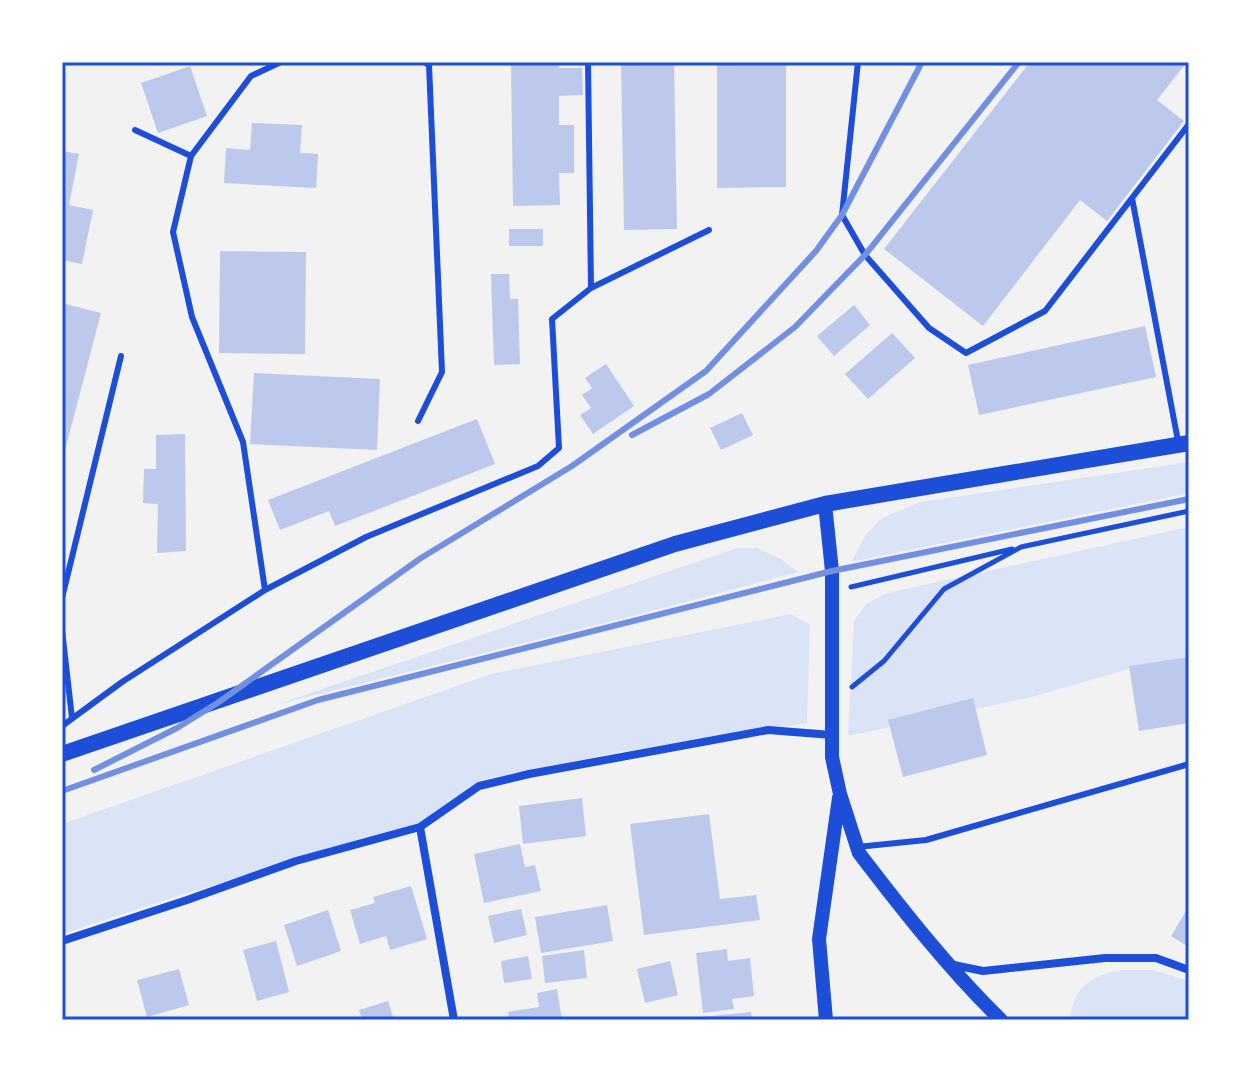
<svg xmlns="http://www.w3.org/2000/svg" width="1251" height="1082" viewBox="0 0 1251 1082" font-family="'Fira Sans Condensed',sans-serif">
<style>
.green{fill:#dbe4f7}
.building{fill:#bdc9ec}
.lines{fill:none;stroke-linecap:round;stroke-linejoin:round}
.path{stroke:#1d4ed8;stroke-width:5}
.service{stroke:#1d4ed8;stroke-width:6}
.minor{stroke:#1d4ed8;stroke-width:8}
.tertiary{stroke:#1d4ed8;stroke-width:14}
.secondary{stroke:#1d4ed8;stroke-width:16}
.rail{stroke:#7290e2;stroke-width:6}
.neatline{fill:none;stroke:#1d4ed8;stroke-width:3}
</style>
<rect width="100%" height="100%" fill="#f2f2f2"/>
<!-- green -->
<path class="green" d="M 1189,462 L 1189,493 L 851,562 L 865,536 L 882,518 L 920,502 Z
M 1189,527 L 1189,658 L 1150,663 L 1028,698 L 848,736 L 854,621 L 866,604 L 887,593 Z
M 737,548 L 757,548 L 781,559 L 798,572 L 633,616 L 275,705 Z
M 791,614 L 810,625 L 807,723 L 625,751 L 481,780 L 417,824 L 168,899 L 62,934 L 62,824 L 491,674 Z
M 1121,970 L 1153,970 L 1189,981 L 1189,1020 L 1070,1020 C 1073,988 1091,975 1121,970 Z"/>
<!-- building -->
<path class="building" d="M 511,62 L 559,62 L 559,68 L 582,68 L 583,95 L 559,96 L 559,125 L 574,125 L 574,173 L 559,173 L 560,205 L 513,206 Z
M 621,62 L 674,62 L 677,229 L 624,230 Z
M 717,62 L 786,62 L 786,187 L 717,188 Z
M 1030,62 L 1187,62 L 1157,100 L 1184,121 L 1107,221 L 1080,200 L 983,326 L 884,249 Z
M 190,66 L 207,116 L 158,133 L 141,83 Z
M 252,123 L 302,125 L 300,153 L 318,154 L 316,188 L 224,183 L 226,148 L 250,150 Z
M 62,151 L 79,154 L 69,205 L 93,210 L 82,264 L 62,260 Z
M 509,229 L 543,229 L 543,246 L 509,246 Z
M 220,251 L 306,252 L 305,354 L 219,353 Z
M 491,274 L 509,274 L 510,299 L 518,299 L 520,364 L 494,365 Z
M 62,303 L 101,313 L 63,458 L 62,458 Z
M 854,305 L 870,325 L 834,356 L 817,336 Z
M 1145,326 L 1156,377 L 979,415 L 968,365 Z
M 892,333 L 915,358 L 868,399 L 845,374 Z
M 606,364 L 634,406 L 593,434 L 580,415 L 591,408 L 582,395 L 592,388 L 585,378 Z
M 254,373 L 380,379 L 377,450 L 250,444 Z
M 742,413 L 753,435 L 721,450 L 710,428 Z
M 477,419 L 495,464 L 335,526 L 329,511 L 280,530 L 268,500 Z
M 185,434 L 186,551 L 157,553 L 158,504 L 143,503 L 144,469 L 156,469 L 156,435 Z
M 1189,657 L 1189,723 L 1139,731 L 1129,666 Z
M 973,698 L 987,755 L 903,777 L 888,720 Z
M 582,798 L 586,836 L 523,844 L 519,806 Z
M 709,814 L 720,899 L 756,895 L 760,920 L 644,935 L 630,824 Z
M 520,844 L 525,867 L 535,865 L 541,891 L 484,903 L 474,854 Z
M 411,886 L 427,939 L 390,950 L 386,936 L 360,944 L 350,910 L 375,903 L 373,897 Z
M 607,905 L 613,941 L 541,953 L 535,917 Z
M 1189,906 L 1189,947 L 1171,936 Z
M 521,909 L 527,935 L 494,943 L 488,916 Z
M 328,910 L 341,951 L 297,966 L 284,925 Z
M 276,941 L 289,992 L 257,1001 L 243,950 Z
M 727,949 L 728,961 L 750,958 L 754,996 L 732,999 L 734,1009 L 703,1013 L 696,953 Z
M 584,950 L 587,978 L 545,983 L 542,956 Z
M 528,956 L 532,979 L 504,983 L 501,961 Z
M 670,961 L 678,995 L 645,1003 L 637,969 Z
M 179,969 L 189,1005 L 147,1017 L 137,980 Z
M 557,989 L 562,1020 L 509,1020 L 508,1012 L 539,1007 L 537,993 Z
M 388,1001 L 394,1020 L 362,1020 L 359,1010 Z
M 751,1012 L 752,1020 L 691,1020 L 691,1018 Z"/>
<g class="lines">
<!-- path -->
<path class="path" d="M 851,587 L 1012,549
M 852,687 L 884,661 L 944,589 L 1021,547 L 1189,511"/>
<!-- service -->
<path class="service" d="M 588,62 L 591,288
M 858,62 L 842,215 L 865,255 L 929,328 L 966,353 L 1045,311 L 1189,124
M 135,130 L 191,156
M 1132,198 L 1178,441
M 418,421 L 442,372 L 429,65 L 424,62
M 265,590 L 243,442 L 192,317 L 173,232 L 191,156 L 251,76 L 281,62
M 62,598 L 121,356
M 62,630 L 72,718
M 62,726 L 122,682 L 265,590 L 366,537 L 538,466 L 559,448 L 552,319 L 591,288 L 709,230
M 857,847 L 926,840 L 1189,764"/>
<!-- minor -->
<path class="minor" d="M 420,827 L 454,1020
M 62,941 L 187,900 L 296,861 L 420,827 L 479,786 L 529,774 L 768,730 L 832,735
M 949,964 L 983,971 L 1105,958 L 1156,958 L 1189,970"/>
<!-- tertiary -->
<path class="tertiary" d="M 825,504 L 832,571 L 832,757 L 840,794 L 857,847 L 859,853 C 904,912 949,969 1001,1020
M 826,1020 L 819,939 L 839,798"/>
<!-- secondary -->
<path class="secondary" d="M 62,754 L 675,544 L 825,504 L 1189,443"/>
<!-- rail -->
<path class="rail" d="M 632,435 L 709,394 L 795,327 L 865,255 L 1019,62
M 94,770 L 177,728 L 219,702 L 421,558 L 572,466 L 706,371 L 816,251 L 842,215 L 922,62
M 62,791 L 318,700 L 832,571 L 1189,499"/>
</g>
<!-- border -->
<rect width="1251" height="1082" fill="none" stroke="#ffffff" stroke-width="128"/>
<rect x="64" y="64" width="1123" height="954" class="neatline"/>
</svg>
